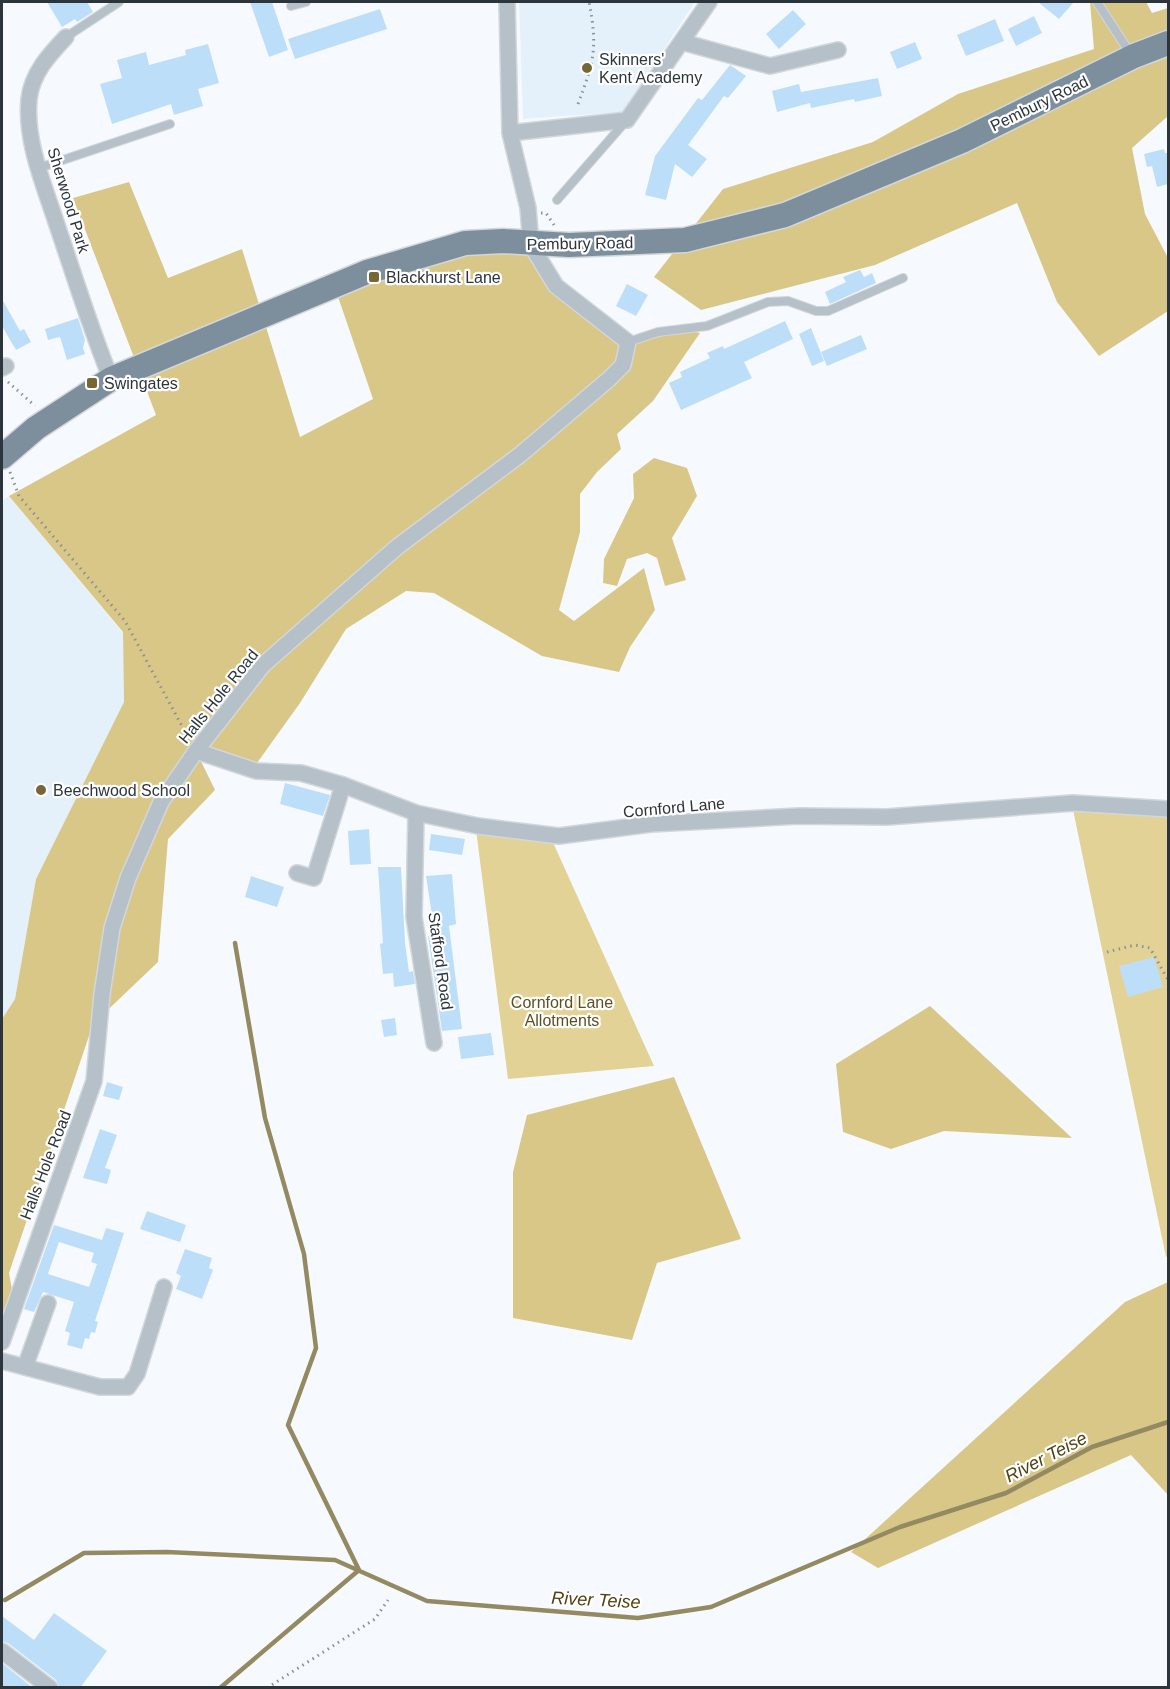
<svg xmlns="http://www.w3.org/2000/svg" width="1170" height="1689" viewBox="0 0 1170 1689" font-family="Arial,sans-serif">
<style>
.built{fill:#e5f1fa}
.green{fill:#e3d295}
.forest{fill:#d9c788}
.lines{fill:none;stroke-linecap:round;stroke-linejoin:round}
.stream{stroke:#948a61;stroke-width:4.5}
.building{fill:#bddef8;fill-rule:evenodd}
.service-casing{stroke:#d2d7db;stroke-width:10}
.minor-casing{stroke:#d2d7db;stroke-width:18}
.primary-casing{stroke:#d2d7db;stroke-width:27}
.path{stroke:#8b9197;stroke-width:3;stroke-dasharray:1.5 4.5;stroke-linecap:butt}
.service{stroke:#b6c0c8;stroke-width:8}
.minor{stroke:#b6c0c8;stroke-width:15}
.primary{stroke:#7d8f9d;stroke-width:24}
.poi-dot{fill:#766735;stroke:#fff;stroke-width:2}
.labels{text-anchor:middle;stroke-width:4.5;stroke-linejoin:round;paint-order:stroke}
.poi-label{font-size:16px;fill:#2c353c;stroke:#fff;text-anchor:start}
.street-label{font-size:16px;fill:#2c353c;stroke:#fff}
.park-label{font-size:16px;fill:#5d4f20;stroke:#fff}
.water-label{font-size:18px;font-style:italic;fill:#4f4211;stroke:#fff}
</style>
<rect width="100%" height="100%" fill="#f6fafe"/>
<!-- built -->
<path class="built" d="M 519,2 L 695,2 L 623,112 L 523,119 Z
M 9,496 L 123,633 L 124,702 L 36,879 L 15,999 L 2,1019 L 2,501 Z"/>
<!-- green -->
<path class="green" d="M 1072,805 L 1168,810 L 1168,1256 L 1166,1257 Z
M 476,830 L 551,838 L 654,1066 L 508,1079 Z"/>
<!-- forest -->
<path class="forest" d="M 1090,2 L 1146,2 L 1152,13 L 1168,8 L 1168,116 L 1132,148 L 1145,214 L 1168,258 L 1168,311 L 1099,356 L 1057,302 L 1017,203 L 875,265 L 701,310 L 654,277 L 723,189 L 873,142 L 958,94 L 1094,49 Z
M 129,182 L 168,278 L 242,249 L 300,437 L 373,399 L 335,288 L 432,256 L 518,247 L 628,346 L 684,329 L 700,333 L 653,401 L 617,434 L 621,449 L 597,472 L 580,494 L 580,532 L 559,610 L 574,621 L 644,568 L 655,610 L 630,647 L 619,672 L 542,656 L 434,593 L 406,591 L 346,629 L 300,703 L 252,770 L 196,751 L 215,790 L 168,839 L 158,962 L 93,1024 L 9,1273 L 12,1290 L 2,1320 L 2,1019 L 15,999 L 36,879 L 124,702 L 123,632 L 9,496 L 156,415 L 73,198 Z
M 654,458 L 687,468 L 697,496 L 672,538 L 686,580 L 665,586 L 657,558 L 647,553 L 627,559 L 617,586 L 603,583 L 604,559 L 634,498 L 633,474 Z
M 930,1006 L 1072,1138 L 944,1131 L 891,1149 L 843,1132 L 836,1064 Z
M 674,1077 L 741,1239 L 657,1263 L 632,1340 L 513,1318 L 513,1172 L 527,1115 Z
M 1168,1282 L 1168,1495 L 1131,1455 L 878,1568 L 851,1552 L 1125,1302 Z"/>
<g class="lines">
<!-- stream -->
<path class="stream" d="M 235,943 L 265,1118 L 304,1254 L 316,1348 L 288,1425 L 359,1570
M 5,1600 L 84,1553 L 167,1552 L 335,1560 L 427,1601 L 638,1618 L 711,1607 L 900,1527 L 1006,1493 L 1092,1447 L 1168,1422
M 220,1688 L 359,1570"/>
</g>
<!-- building -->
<path class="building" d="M 47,2 L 87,2 L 93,12 L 77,22 L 75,19 L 62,27 Z
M 250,2 L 272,2 L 288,50 L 269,57 Z
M 1038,2 L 1074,2 L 1059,19 Z
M 380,9 L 387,29 L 295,59 L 288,39 Z
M 793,10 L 806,24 L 779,49 L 766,34 Z
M 1034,16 L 1042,33 L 1016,46 L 1008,29 Z
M 995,19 L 1004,41 L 966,56 L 957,35 Z
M 915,42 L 922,59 L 897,69 L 890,52 Z
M 208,44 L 219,83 L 198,89 L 203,106 L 174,115 L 171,104 L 112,124 L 100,84 L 122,78 L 117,60 L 146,52 L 149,65 L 186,55 L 185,50 Z
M 730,65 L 746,76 L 728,98 L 724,96 L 688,145 L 707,159 L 692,177 L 675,164 L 666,200 L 645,195 L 655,156 L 698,98 L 702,100 Z
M 878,78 L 882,96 L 855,102 L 854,99 L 811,108 L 810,103 L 777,112 L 772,91 L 799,84 L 801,92 Z
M 1164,149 L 1165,153 L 1168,153 L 1168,184 L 1157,187 L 1152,166 L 1147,167 L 1144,154 Z
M 860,270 L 864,277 L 872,273 L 876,283 L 830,304 L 825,292 L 846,282 L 843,277 Z
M 627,284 L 648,295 L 636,316 L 616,306 Z
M 2,299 L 20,331 L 24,329 L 31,342 L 16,350 L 2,326 Z
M 78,318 L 85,340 L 83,348 L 85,354 L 67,360 L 60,337 L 48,340 L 45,329 Z
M 785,321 L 793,339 L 744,362 L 752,378 L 681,410 L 669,383 L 682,377 L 680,372 L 710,358 L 707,353 L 723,346 L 724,349 Z
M 811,328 L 824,361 L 812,366 L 799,334 Z
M 861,335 L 867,349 L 827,366 L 821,352 Z
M 285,783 L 330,795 L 323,816 L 280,804 Z
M 369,829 L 371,864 L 350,865 L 348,831 Z
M 431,834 L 465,839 L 462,855 L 429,850 Z
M 378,867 L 401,867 L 405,943 L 409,972 L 413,971 L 415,984 L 394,987 L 393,973 L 383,974 L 380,944 L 383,943 Z
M 452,874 L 456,924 L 449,926 L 462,1029 L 442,1031 L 428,936 L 435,935 L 426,876 Z
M 251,876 L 284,887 L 277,907 L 245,897 Z
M 1154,957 L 1163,987 L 1128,997 L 1119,966 Z
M 395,1018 L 397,1035 L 384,1037 L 381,1020 Z
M 491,1033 L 494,1055 L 461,1059 L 458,1037 Z
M 107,1082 L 123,1087 L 119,1100 L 103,1096 Z
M 100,1129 L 117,1135 L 105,1168 L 111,1170 L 107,1184 L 83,1178 Z
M 147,1211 L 186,1225 L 180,1242 L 140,1229 Z
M 54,1225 L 102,1240 L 106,1228 L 124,1233 L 95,1321 L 98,1322 L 95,1333 L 91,1332 L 89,1339 L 85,1338 L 82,1349 L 67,1345 L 70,1333 L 65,1331 L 74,1302 L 43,1292 L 34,1312 L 24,1309 ZM 59,1242 L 94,1253 L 91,1262 L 97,1264 L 89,1287 L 48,1274 Z
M 185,1249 L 212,1258 L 209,1268 L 213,1270 L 202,1299 L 176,1289 L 181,1276 L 176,1273 Z
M 54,1613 L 107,1651 L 80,1688 L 60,1688 L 56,1680 L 8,1643 L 2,1641 L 2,1616 L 34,1640 Z
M 2,1663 L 33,1688 L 2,1688 Z"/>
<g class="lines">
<defs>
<path id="service" d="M 1097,2 L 1130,53
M 291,6 L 306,2
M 66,37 L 119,2
M 39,168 L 170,124
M 557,200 L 626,121
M 628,342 L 658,332 L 707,326 L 768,302 L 788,301 L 816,311 L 828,311 L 903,278"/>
<path id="minor" d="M 66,37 C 49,55 32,73 29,99 C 25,143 45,187 58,228 C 75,278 91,330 111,379
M 682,42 L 770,66 L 838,50
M 510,133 L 627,120 L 709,2
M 2,368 L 6,366
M 196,751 L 256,771 L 301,773 L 343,785 L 416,813 L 478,826 L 559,836 L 651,824 L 799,816 L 887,817 L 1073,803 L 1168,809
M 416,813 L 414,917 L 434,1043
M 297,873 L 314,878 L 343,785
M 2,1342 L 94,1081 L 102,994 L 112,928 L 128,878 L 161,802 L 196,751 L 263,665 L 397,547 L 521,454 L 609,379 L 623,365 L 628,342 L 556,286 L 531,245 L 528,208 L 510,133 L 507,2
M 2,1361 L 100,1387 L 128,1387 L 137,1374 L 164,1287
M 25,1367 L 48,1303
M 2,1651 L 50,1688"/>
<path id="primary" d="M 2,457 L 36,428 L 111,379 L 367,272 L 465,243 L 503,241 L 569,245 L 685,240 L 785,215 L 962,141 L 1134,56 L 1168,43"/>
</defs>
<!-- service casing -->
<use href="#service" class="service-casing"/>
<!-- minor casing -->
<use href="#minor" class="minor-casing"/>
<!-- primary casing -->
<use href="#primary" class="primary-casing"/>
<!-- path -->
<path class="path" d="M 578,104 C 594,61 598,48 589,2
M 541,213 L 546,213 L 554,225
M 8,382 L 35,406
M 10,472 L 19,496 L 125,621 L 189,739
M 1107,952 L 1135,945 L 1150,948 L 1168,980
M 267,1688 L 375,1619 L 388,1600"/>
<!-- service -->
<use href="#service" class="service"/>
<!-- minor -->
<use href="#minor" class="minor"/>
<!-- primary -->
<use href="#primary" class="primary"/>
</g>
<!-- markers -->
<g class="poi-dot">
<circle cx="587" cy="68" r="6"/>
<rect x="368" y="271" width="12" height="12" rx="3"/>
<rect x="86" y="377" width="12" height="12" rx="3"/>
<circle cx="41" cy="790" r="6"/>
</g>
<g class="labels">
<!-- poi labels -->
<g class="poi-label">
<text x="599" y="65">Skinners'<tspan x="599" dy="18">Kent Academy</tspan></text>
<text x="386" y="283">Blackhurst Lane</text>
<text x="104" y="389">Swingates</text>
<text x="53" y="796">Beechwood School</text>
</g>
<!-- street labels -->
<g class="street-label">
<text transform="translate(1039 103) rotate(-26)" y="6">Pembury Road</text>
<text transform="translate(69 200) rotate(73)" y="6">Sherwood Park</text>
<text transform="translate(580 243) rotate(-1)" y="6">Pembury Road</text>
<text transform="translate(218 696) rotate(-51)" y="6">Halls Hole Road</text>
<text transform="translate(674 807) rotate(-5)" y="6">Cornford Lane</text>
<text transform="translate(441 961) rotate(82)" y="6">Stafford Road</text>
<text transform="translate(45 1165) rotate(-69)" y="6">Halls Hole Road</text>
</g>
<!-- park labels -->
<g class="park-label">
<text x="562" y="1008">Cornford Lane<tspan x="562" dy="18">Allotments</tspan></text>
</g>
<!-- water labels -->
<g class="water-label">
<text transform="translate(1046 1457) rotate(-27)" y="6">River Teise</text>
<text transform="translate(596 1600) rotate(3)" y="6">River Teise</text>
</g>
</g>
<!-- border -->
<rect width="1170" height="1689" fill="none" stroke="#2c353c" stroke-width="6"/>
</svg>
